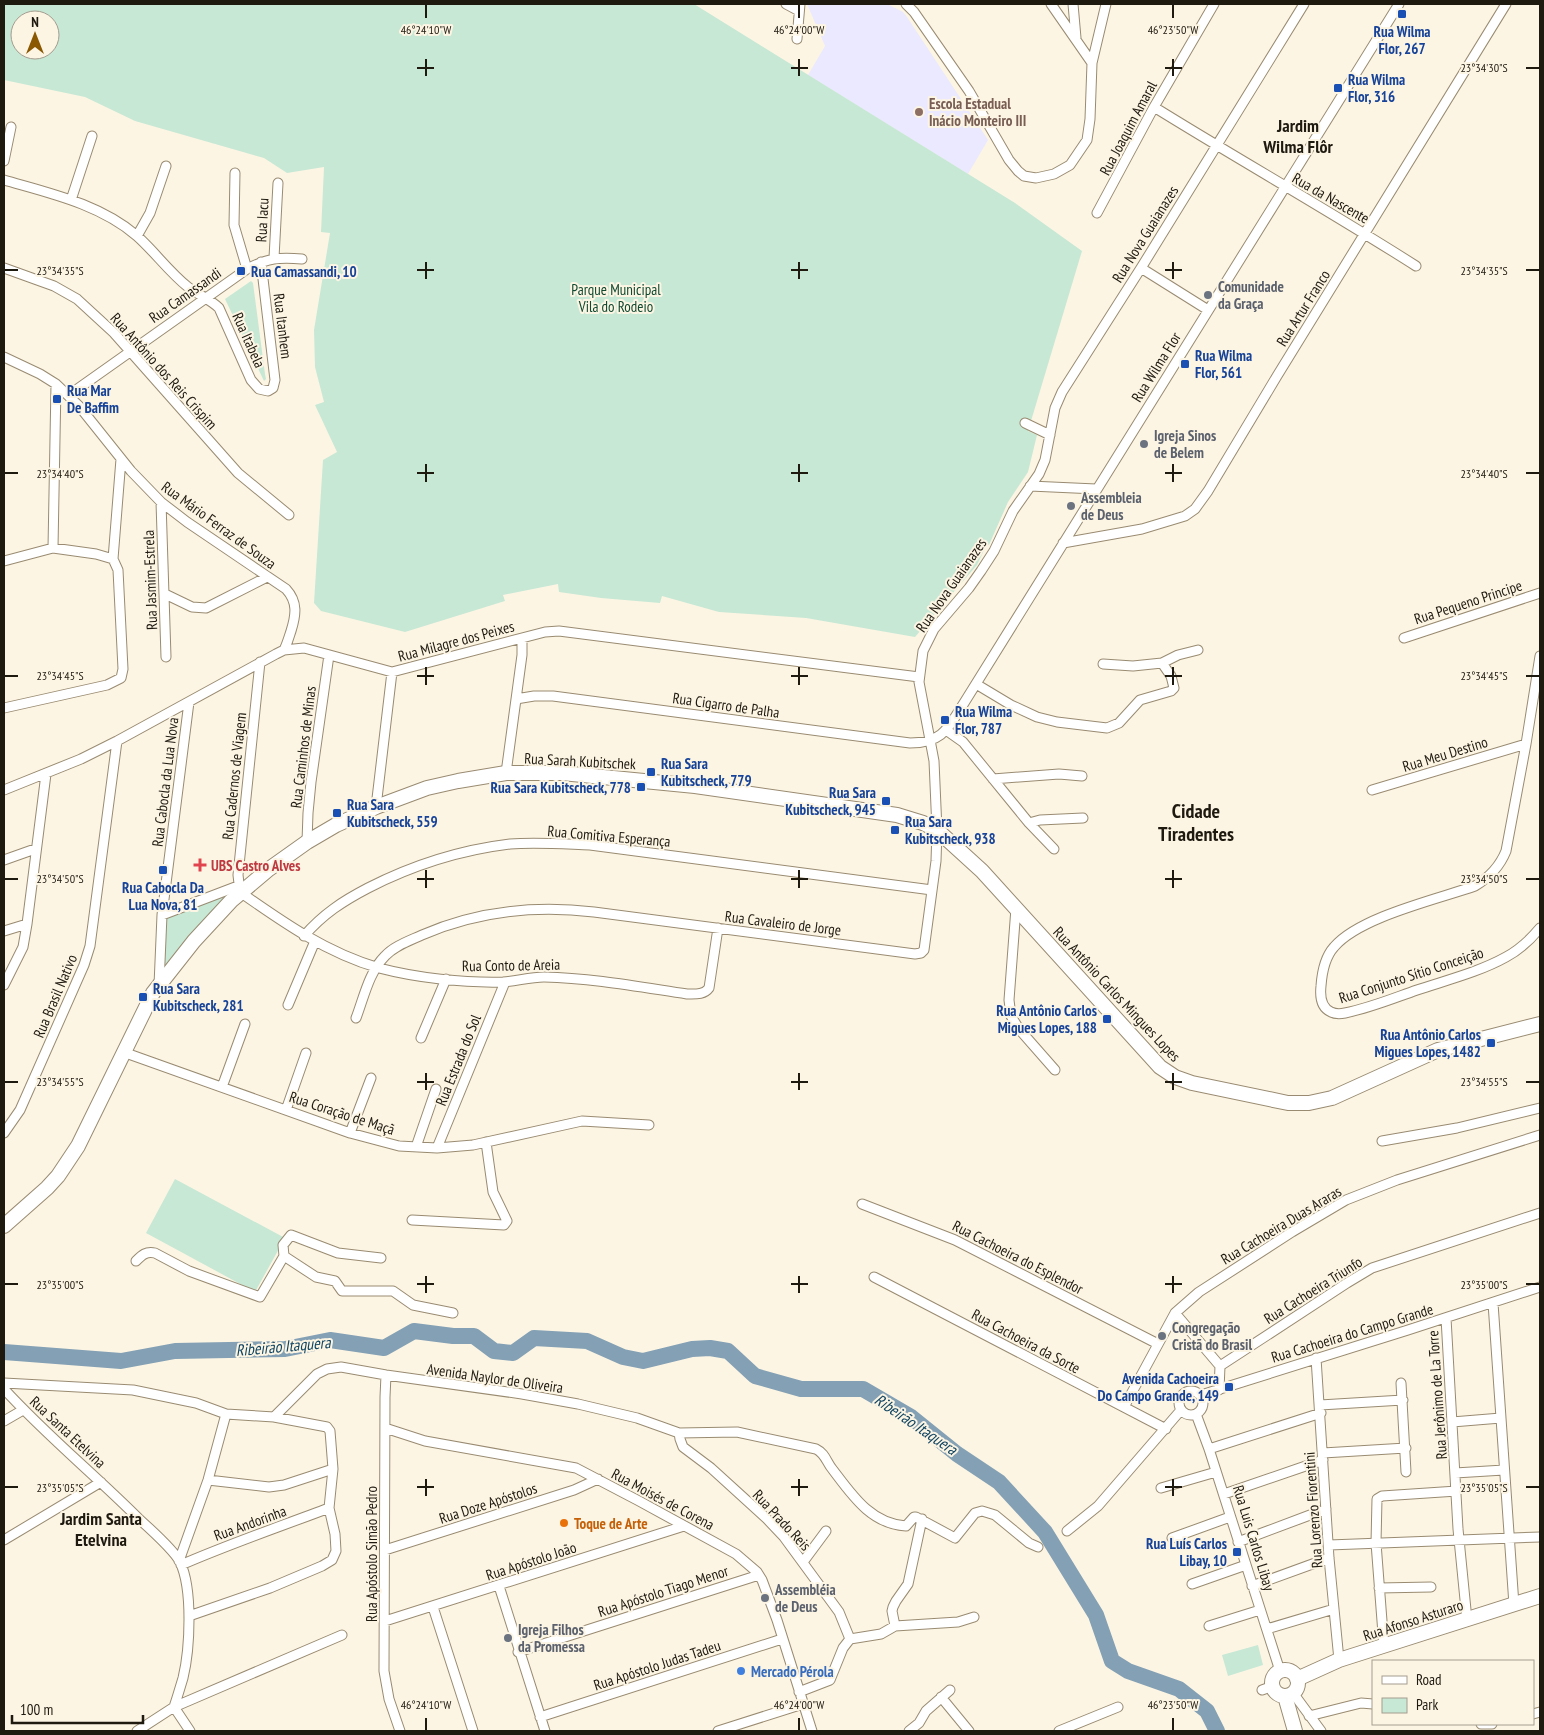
<svg xmlns="http://www.w3.org/2000/svg" width="1544" height="1735" viewBox="0 0 1544 1735" font-family="'PT Sans Narrow',sans-serif">
<style>
.education{fill:#ebe9ff}
.green{fill:#c7e8d5;fill-rule:evenodd}
.lines{fill:none;stroke-linecap:round;stroke-linejoin:round}
.river{stroke:#83a0b4;stroke-width:16}
.street-casing{stroke:#998b71;stroke-width:11}
.secondary-casing{stroke:#998b71;stroke-width:16}
.street{stroke:#fff;stroke-width:9}
.secondary{stroke:#fff;stroke-width:14}
.ticks{fill:none;stroke:#1f1a10;stroke-width:2}
.transit-dot{fill:#1a4fb4;stroke:#fdf5e4;stroke-width:2}
.education-dot{fill:#8d6e63;stroke:#fdf5e4;stroke-width:2}
.worship-dot{fill:#6b7280;stroke:#fdf5e4;stroke-width:2}
.health-dot{fill:#e0444e;stroke:#fdf5e4;stroke-width:2}
.food-dot{fill:#e8710a;stroke:#fdf5e4;stroke-width:2}
.shop-dot{fill:#3f7fe0;stroke:#fdf5e4;stroke-width:2}
.labels{text-anchor:middle;dominant-baseline:central;stroke-width:4;stroke-linejoin:round;paint-order:stroke}
.transit-label{font-size:15px;font-weight:bold;fill:#164399;stroke:#fdf5e4;text-anchor:start}
.education-label{font-size:15px;font-weight:bold;fill:#785e54;stroke:#fdf5e4;text-anchor:start}
.street-label{font-size:15px;fill:#1f1a10;stroke:#fdf5e4}
.worship-label{font-size:15px;font-weight:bold;fill:#5b616d;stroke:#fdf5e4;text-anchor:start}
.park-label{font-size:15px;fill:#0f4930;stroke:#fdf5e4}
.health-label{font-size:15px;font-weight:bold;fill:#be3a42;stroke:#fdf5e4;text-anchor:start}
.food-label{font-size:15px;font-weight:bold;fill:#c56008;stroke:#fdf5e4;text-anchor:start}
.shop-label{font-size:15px;font-weight:bold;fill:#366cbe;stroke:#fdf5e4;text-anchor:start}
.water-label{font-size:16px;font-style:italic;fill:#0f4462;stroke:#fdf5e4}
.quarter-label{font-size:18px;font-weight:bold;fill:#1f1a10;stroke:#fdf5e4}
.district-label{font-size:20px;font-weight:bold;fill:#1f1a10;stroke:#fdf5e4}
.ticks-label{font-size:12px;text-anchor:middle;fill:#1f1a10;stroke:#fdf5e4;stroke-width:4;stroke-linejoin:round;paint-order:stroke}
</style>
<rect width="100%" height="100%" fill="#fdf5e4"/>
<path class="education" d="M807,4H887L903,12L907,17L988,140L968,174L808,75L825,46Z"/>
<path class="green" d="M4,4H694L1015,203L1082,251L1028,431L1037,435L1028,472L1008,502L989,545L987,544L977,565L915,637L806,618L719,612L662,596L660,603L601,598L559,592L558,584L503,595L505,601L405,632L321,611L314,603L323,460L337,452L315,405L324,402L315,367L314,330L330,233L321,232L324,167L287,173L264,158L135,121L85,97L4,80ZM20,20H50V50H20Z
M251,281L253,283L265,374L266,379L264,381L225,299Z
M233,890L163,971L166,917Z
M175,1179L285,1238L255,1292L146,1233Z
M1258,1645L1263,1665L1228,1676L1222,1655Z"/>
<g class="lines">
<path class="river" d="M4,1352L121,1361L175,1351L285,1349L330,1340L384,1348L414,1331L453,1336H474L494,1351L513,1353L534,1338L587,1341L623,1357L643,1361L692,1349L710,1348L728,1351L755,1376L801,1389H863L911,1417L957,1454L999,1482L1045,1532L1096,1615L1112,1661L1128,1671L1179,1689L1207,1711L1217,1731"/>
<g class="street-casing">
<path id="street" d="M786,4L799,11
M906,4L914,12L969,91L1009,160L1018,171L1024,176L1036,178L1054,174L1070,165L1087,140L1090,119L1092,63L1106,4
M1051,4L1092,63
M1073,4L1076,38
M797,39L800,4
M1154,107C1241,161 1330,211 1416,266
M4,161L11,127
M235,173L234,225L247,269
M4,180C49,193 100,204 137,236C155,252 169,272 188,287C198,295 210,299 219,308L251,380L259,389L268,391L273,388L275,380L261,262
M71,200L92,136
M1097,213L1154,107L1214,4
M137,236L150,213L166,166
M274,258L278,183
M4,268L54,286L77,299L114,333L238,473L289,515
M1141,268L1208,310
M4,357L40,374L56,384L79,406L131,471L161,502L187,522L286,589C298,602 296,615 291,631C289,637 287,644 284,650
M69,395L247,269C268,258 279,257 302,259
M1025,423L1050,435
M1030,486L1096,489
M161,502L166,657
M1063,543L1142,529L1185,516L1195,509L1208,491L1277,376L1506,4
M53,548L56,384
M113,559L121,459
M4,561L53,548L96,554L113,559L118,570L123,669L121,678L107,685L4,708
M165,594L192,607L206,608L267,577
M1404,638L1540,593
M1540,656L1526,744L1506,851C1500,866 1490,877 1475,886C1438,899 1359,917 1334,947C1325,957 1322,972 1321,986C1320,995 1320,1007 1331,1012C1335,1014 1340,1014 1345,1013C1370,1008 1394,998 1417,990C1447,980 1479,972 1506,957C1521,949 1530,940 1540,928
M260,662L238,875L240,892C284,923 327,953 379,968C417,978 464,983 503,982C517,981 530,977 544,977C592,978 640,987 687,994C695,994 704,995 709,988L718,928
M1162,663L1178,655L1198,650
M976,684L1011,705L1037,717L1057,722L1107,728L1119,723L1140,700L1171,691L1174,688L1171,676L1162,663L1133,666L1103,664
M516,699L534,696H553L910,743C943,743 948,728 964,703L1399,4
M946,730L963,742L1029,823L1054,849
M506,773L522,655V638
M993,779L1059,774L1082,776
M4,790L81,759L117,741L276,654L284,650L304,648L392,672L545,632L559,631L919,677
M1372,790L1526,744
M376,807L392,672
M1029,823L1040,820L1083,818
M307,842L308,813L311,782L329,655
M4,860L35,849
M1016,908L1009,1000L1011,1016L1019,1029L1055,1070
M162,915L238,886
M4,931L27,924
M304,936C323,914 343,901 368,888C413,865 460,850 510,844C536,842 563,844 590,845L932,890
M4,985L23,947L27,924L46,774
M159,985L162,915L189,702
M288,1005L315,941
M356,1018C364,997 369,972 385,956C394,946 409,941 422,935C477,911 534,905 594,912L915,954L921,953L924,950L936,861L937,830L934,761L919,682L923,651L934,629L969,588L981,571L994,551L1013,511L1039,474L1045,460L1055,408L1062,392L1141,268L1304,4
M421,1038L446,979
M123,1052L350,1133L399,1146L437,1148L473,1145L582,1121L649,1125
M222,1087L245,1024
M286,1110L306,1053
M4,1133L20,1110L84,965L90,946L117,741
M350,1133L371,1078
M1382,1141L1457,1128L1540,1108
M416,1147L436,1089
M437,1148L505,982
M862,1204L955,1240L1158,1344
M412,1220L504,1225L507,1221L493,1192L486,1142
M284,1256L283,1245L291,1235L338,1253L381,1258
M136,1261C142,1255 146,1251 155,1253L189,1271L260,1297L284,1256L316,1277L335,1281L342,1291H393L413,1305L453,1313
M874,1277L1166,1429
M1493,1303L1514,1605
M1175,1313L1220,1366L1219,1390
M1446,1318L1458,1529L1467,1620
M1316,1358L1329,1558L1339,1660
M1220,1366L1347,1283L1372,1268L1540,1213
M386,1375L385,1397L384,1671L389,1699L400,1731
M4,1383L133,1390L196,1403L226,1414L274,1417L327,1427L330,1431L333,1469L329,1508L335,1534L336,1551L332,1560L322,1566L270,1588L189,1616
M1401,1383L1406,1472
M4,1389C46,1435 94,1474 138,1518C149,1528 174,1550 180,1562C193,1589 190,1649 183,1678C180,1688 177,1698 174,1707
M1179 1403a12 12 0 1 1 24 0a12 12 0 1 1-24 0Z
M1201,1395L1408,1330L1540,1287
M1320,1405L1403,1400
M1124,1407L1175,1313L1199,1292L1292,1232L1346,1200L1397,1180L1540,1135
M1196,1414L1209,1449L1280,1671
M274,1417L317,1374L327,1369L341,1367L386,1375L522,1394L578,1404L637,1418L679,1433L737,1432L816,1449C826,1454 826,1462 833,1470C852,1495 871,1524 906,1526L914,1517H916L955,1538L975,1513L982,1511L995,1515L1029,1543L1038,1547
M4,1421L23,1410
M1452,1422L1501,1418
M385,1428L425,1441L576,1468L639,1501L736,1554L757,1572L762,1580L777,1620L812,1731
M679,1433L680,1439L683,1447L711,1468L767,1519L784,1537L839,1612L850,1639
M1209,1449L1321,1413
M1323,1453L1406,1448
M1455,1473L1504,1470
M208,1480L269,1487L284,1485L333,1469
M1161,1488L1216,1472
M1224,1494L1323,1460
M1067,1531L1098,1506L1181,1410
M1172,1538L1230,1517
M4,1540L101,1482
M1238,1542L1326,1509
M1329,1545L1540,1537
M385,1550L574,1490L598,1479
M179,1561L208,1480L226,1414
M803,1562L826,1531
M181,1565C229,1544 279,1527 329,1508
M1192,1584L1246,1565
M499,1586L545,1731
M1252,1586L1329,1558
M1379,1588L1431,1587
M433,1607L473,1731
M385,1621L684,1526
M895,1626L958,1622L974,1617
M1209,1626L1260,1610
M1267,1629L1334,1609
M850,1639L881,1634L895,1626L892,1611L893,1607L896,1601L908,1584L922,1519
M1384,1647L1376,1543L1377,1499L1382,1496L1457,1491
M518,1652L759,1575
M1262,1690L1273,1686
M799,1692L830,1680L843,1648L850,1639
M1293,1693L1321,1731
M941,1697L969,1731
M174,1707L190,1731
M1533,1714L1540,1712
M1309,1716L1361,1703L1373,1704
M540,1717L782,1639
M1481,1724H1492
M137,1731L174,1707L342,1635
M718,1731L803,1704
M909,1731L919,1723L926,1711L950,1690
M1059,1731L1118,1707"/>
</g>
<g class="secondary-casing">
<path id="secondary" d="M4,1226L47,1188L58,1176L78,1146L153,993L194,941L231,901L269,869L307,842L336,825L376,807L427,788L458,781L506,773H562L695,786L897,815L923,823L937,830L982,871L1160,1067L1175,1077L1192,1083L1288,1103H1309L1332,1098L1438,1050L1540,1024
M1272 1683a13 13 0 1 1 26 0a13 13 0 1 1-26 0Z
M1297,1679L1339,1660L1540,1596
M1285,1696L1295,1731"/>
</g>
<use href="#street" class="street"/>
<use href="#secondary" class="secondary"/>
</g>
<path class="ticks" d="M426,5V18M799,5V18M1173,5V18M426,59V76M799,59V76M1173,59V76M417,68H434M791,68H808M1165,68H1182M1526,68H1539M426,262V279M799,262V279M1173,262V279M5,270H18M417,270H434M791,270H808M1165,270H1182M1526,270H1539M426,464V482M799,464V482M1173,464V482M5,473H18M417,473H434M791,473H808M1165,473H1182M1526,473H1539M426,667V685M799,667V685M1173,667V685M5,676H18M417,676H434M791,676H808M1165,676H1182M1526,676H1539M426,870V888M799,870V888M1173,870V888M5,879H18M417,879H434M791,879H808M1165,879H1182M1526,879H1539M426,1073V1090M799,1073V1090M1173,1073V1090M5,1082H18M417,1082H434M791,1082H808M1165,1082H1182M1526,1082H1539M426,1276V1293M799,1276V1293M1173,1276V1293M5,1284H18M417,1284H434M791,1284H808M1165,1284H1182M1526,1284H1539M426,1479V1496M799,1479V1496M1173,1479V1496M5,1487H18M417,1487H434M791,1487H808M1165,1487H1182M1526,1487H1539M426,1718V1730M799,1718V1730M1173,1718V1730"/>
<g class="transit-dot">
<rect x="1397" y="9" width="10" height="10" rx="2.5"/>
<rect x="1333" y="83" width="10" height="10" rx="2.5"/>
<rect x="236" y="266" width="10" height="10" rx="2.5"/>
<rect x="1180" y="359" width="10" height="10" rx="2.5"/>
<rect x="52" y="394" width="10" height="10" rx="2.5"/>
<rect x="940" y="715" width="10" height="10" rx="2.5"/>
<rect x="646" y="767" width="10" height="10" rx="2.5"/>
<rect x="636" y="782" width="10" height="10" rx="2.5"/>
<rect x="881" y="796" width="10" height="10" rx="2.5"/>
<rect x="332" y="808" width="10" height="10" rx="2.5"/>
<rect x="890" y="825" width="10" height="10" rx="2.5"/>
<rect x="158" y="865" width="10" height="10" rx="2.5"/>
<rect x="138" y="992" width="10" height="10" rx="2.5"/>
<rect x="1102" y="1014" width="10" height="10" rx="2.5"/>
<rect x="1486" y="1038" width="10" height="10" rx="2.5"/>
<rect x="1224" y="1382" width="10" height="10" rx="2.5"/>
<rect x="1232" y="1547" width="10" height="10" rx="2.5"/>
</g>
<circle class="education-dot" cx="919" cy="112" r="5"/>
<g class="worship-dot">
<circle cx="1208" cy="295" r="5"/>
<circle cx="1144" cy="444" r="5"/>
<circle cx="1071" cy="506" r="5"/>
<circle cx="1162" cy="1336" r="5"/>
<circle cx="765" cy="1598" r="5"/>
<circle cx="508" cy="1638" r="5"/>
</g>
<path class="health-dot" d="M197.5 857.5h5v5h5v5h-5v5h-5v-5h-5v-5h5z"/>
<circle class="food-dot" cx="564" cy="1523" r="5"/>
<circle class="shop-dot" cx="741" cy="1671" r="5"/>
<g class="labels">
<g class="transit-label">
<text x="1402" y="31" text-anchor="middle">Rua Wilma<tspan x="1402" dy="17">Flor, 267</tspan></text>
<text x="1348" y="79">Rua Wilma<tspan x="1348" dy="17">Flor, 316</tspan></text>
<text x="251" y="271">Rua Camassandi, 10</text>
<text x="1195" y="355">Rua Wilma<tspan x="1195" dy="17">Flor, 561</tspan></text>
<text x="67" y="390">Rua Mar<tspan x="67" dy="17">De Baffim</tspan></text>
<text x="955" y="711">Rua Wilma<tspan x="955" dy="17">Flor, 787</tspan></text>
<text x="661" y="763">Rua Sara<tspan x="661" dy="17">Kubitscheck, 779</tspan></text>
<text x="631" y="787" text-anchor="end">Rua Sara Kubitscheck, 778</text>
<text x="876" y="792" text-anchor="end">Rua Sara<tspan x="876" dy="17">Kubitscheck, 945</tspan></text>
<text x="347" y="804">Rua Sara<tspan x="347" dy="17">Kubitscheck, 559</tspan></text>
<text x="905" y="821">Rua Sara<tspan x="905" dy="17">Kubitscheck, 938</tspan></text>
<text x="163" y="887" text-anchor="middle">Rua Cabocla Da<tspan x="163" dy="17">Lua Nova, 81</tspan></text>
<text x="153" y="988">Rua Sara<tspan x="153" dy="17">Kubitscheck, 281</tspan></text>
<text x="1097" y="1010" text-anchor="end">Rua Antônio Carlos<tspan x="1097" dy="17">Migues Lopes, 188</tspan></text>
<text x="1481" y="1034" text-anchor="end">Rua Antônio Carlos<tspan x="1481" dy="17">Migues Lopes, 1482</tspan></text>
<text x="1219" y="1378" text-anchor="end">Avenida Cachoeira<tspan x="1219" dy="17">Do Campo Grande, 149</tspan></text>
<text x="1227" y="1543" text-anchor="end">Rua Luís Carlos<tspan x="1227" dy="17">Libay, 10</tspan></text>
</g>
<g class="education-label">
<text x="929" y="103">Escola Estadual<tspan x="929" dy="17">Inácio Monteiro III</tspan></text>
</g>
<g class="street-label">
<text transform="translate(1128 128) rotate(-62)">Rua Joaquim Amaral</text>
<text transform="translate(1331 198) rotate(30)">Rua da Nascente</text>
<text transform="translate(262 220) rotate(-87)">Rua Iacu</text>
<text transform="translate(1145 234) rotate(-58)">Rua Nova Guaianazes</text>
<text transform="translate(185 295) rotate(-35)">Rua Camassandi</text>
<text transform="translate(1303 308) rotate(-58)">Rua Artur Franco</text>
<text transform="translate(283 326) rotate(83)">Rua Itanhem</text>
<text transform="translate(249 340) rotate(66)">Rua Itabela</text>
<text transform="translate(1156 367) rotate(-58)">Rua Wilma Flor</text>
<text transform="translate(164 371) rotate(48)">Rua Antônio dos Reis Crispim</text>
<text transform="translate(219 525) rotate(36)">Rua Mário Ferraz de Souza</text>
<text transform="translate(150 580) rotate(-92)">Rua Jasmim-Estrela</text>
<text transform="translate(951 585) rotate(-55)">Rua Nova Guaianazes</text>
<text transform="translate(1468 602) rotate(-18)">Rua Pequeno Principe</text>
<text transform="translate(456 641) rotate(-15)">Rua Milagre dos Peixes</text>
<text transform="translate(726 705) rotate(8)">Rua Cigarro de Palha</text>
<text transform="translate(303 747) rotate(-83)">Rua Caminhos de Minas</text>
<text transform="translate(1445 754) rotate(-17)">Rua Meu Destino</text>
<text transform="translate(580 761) rotate(3)">Rua Sarah Kubitschek</text>
<text transform="translate(234 776) rotate(-84)">Rua Cadernos de Viagem</text>
<text transform="translate(165 782) rotate(-83)">Rua Cabocla da Lua Nova</text>
<text transform="translate(609 836) rotate(5)">Rua Comitiva Esperança</text>
<text transform="translate(783 923) rotate(7)">Rua Cavaleiro de Jorge</text>
<text transform="translate(511 965) rotate(-1)">Rua Conto de Areia</text>
<text transform="translate(1411 975) rotate(-18)">Rua Conjunto Sítio Conceição</text>
<text transform="translate(1117 994) rotate(47)">Rua Antônio Carlos Mingues Lopes</text>
<text transform="translate(55 996) rotate(-67)">Rua Brasil Nativo</text>
<text transform="translate(458 1060) rotate(-68)">Rua Estrada do Sol</text>
<text transform="translate(342 1113) rotate(18)">Rua Coração de Maçã</text>
<text transform="translate(1281 1225) rotate(-31)">Rua Cachoeira Duas Araras</text>
<text transform="translate(1018 1257) rotate(27)">Rua Cachoeira do Esplendor</text>
<text transform="translate(1313 1290) rotate(-32)">Rua Cachoeira Triunfo</text>
<text transform="translate(1352 1333) rotate(-17)">Rua Cachoeira do Campo Grande</text>
<text transform="translate(1026 1341) rotate(28)">Rua Cachoeira da Sorte</text>
<text transform="translate(495 1378) rotate(8)">Avenida Naylor de Oliveira</text>
<text transform="translate(1437 1395) rotate(-94)">Rua Jerônimo de La Torre</text>
<text transform="translate(68 1432) rotate(43)">Rua Santa Etelvina</text>
<text transform="translate(663 1499) rotate(28)">Rua Moisés de Corena</text>
<text transform="translate(488 1503) rotate(-18)">Rua Doze Apóstolos</text>
<text transform="translate(1313 1510) rotate(-94)">Rua Lorenzo Fiorentini</text>
<text transform="translate(782 1520) rotate(47)">Rua Prado Reis</text>
<text transform="translate(250 1523) rotate(-20)">Rua Andorinha</text>
<text transform="translate(1254 1538) rotate(73)">Rua Luis Carlos Libay</text>
<text transform="translate(371 1554) rotate(-90)">Rua Apóstolo Simão Pedro</text>
<text transform="translate(531 1561) rotate(-18)">Rua Apóstolo João</text>
<text transform="translate(663 1591) rotate(-18)">Rua Apóstolo Tiago Menor</text>
<text transform="translate(1413 1620) rotate(-18)">Rua Afonso Asturaro</text>
<text transform="translate(657 1665) rotate(-18)">Rua Apóstolo Judas Tadeu</text>
</g>
<g class="worship-label">
<text x="1218" y="286">Comunidade<tspan x="1218" dy="17">da Graça</tspan></text>
<text x="1154" y="435">Igreja Sinos<tspan x="1154" dy="17">de Belem</tspan></text>
<text x="1081" y="497">Assembleia<tspan x="1081" dy="17">de Deus</tspan></text>
<text x="1172" y="1327">Congregação<tspan x="1172" dy="17">Cristã do Brasil</tspan></text>
<text x="775" y="1589">Assembléia<tspan x="775" dy="17">de Deus</tspan></text>
<text x="518" y="1629">Igreja Filhos<tspan x="518" dy="17">da Promessa</tspan></text>
</g>
<g class="park-label">
<text x="616" y="289">Parque Municipal<tspan x="616" dy="17">Vila do Rodeio</tspan></text>
</g>
<g class="health-label">
<text x="211" y="865">UBS Castro Alves</text>
</g>
<g class="food-label">
<text x="574" y="1523">Toque de Arte</text>
</g>
<g class="shop-label">
<text x="751" y="1671">Mercado Pérola</text>
</g>
<g class="water-label">
<text transform="translate(283 1346) rotate(-5)">Ribeirão Itaquera</text>
<text transform="translate(916 1424) rotate(34)">Ribeirão Itaquera</text>
</g>
<g class="quarter-label">
<text x="1298" y="125">Jardim<tspan x="1298" dy="21">Wilma Flôr</tspan></text>
<text x="101" y="1518">Jardim Santa<tspan x="101" dy="21">Etelvina</tspan></text>
</g>
<g class="district-label">
<text x="1196" y="811">Cidade<tspan x="1196" dy="23">Tiradentes</tspan></text>
</g>
</g>
<g class="ticks-label">
<text x="426" y="34">46°24'10"W</text>
<text x="799" y="34">46°24'00"W</text>
<text x="1173" y="34">46°23'50"W</text>
<text x="1484" y="72">23°34'30"S</text>
<text x="60" y="275">23°34'35"S</text>
<text x="1484" y="275">23°34'35"S</text>
<text x="60" y="478">23°34'40"S</text>
<text x="1484" y="478">23°34'40"S</text>
<text x="60" y="680">23°34'45"S</text>
<text x="1484" y="680">23°34'45"S</text>
<text x="60" y="883">23°34'50"S</text>
<text x="1484" y="883">23°34'50"S</text>
<text x="60" y="1086">23°34'55"S</text>
<text x="1484" y="1086">23°34'55"S</text>
<text x="60" y="1289">23°35'00"S</text>
<text x="1484" y="1289">23°35'00"S</text>
<text x="60" y="1492">23°35'05"S</text>
<text x="1484" y="1492">23°35'05"S</text>
<text x="426" y="1709">46°24'10"W</text>
<text x="799" y="1709">46°24'00"W</text>
<text x="1173" y="1709">46°23'50"W</text>
</g>
<rect width="1544" height="1735" fill="none" stroke="#1f1a10" stroke-width="10"/>
<rect x="1372" y="1660" width="162" height="65" fill="#fdf5e4" stroke="#a49d8f"/>
<rect x="1382" y="1676" width="25" height="8" fill="#ffffff" stroke="#a49d8f"/>
<text x="1416" y="1685" font-size="15" fill="#1f1a10">Road</text>
<rect x="1382" y="1698" width="25" height="15" fill="#c7e8d5" stroke="#a49d8f"/>
<text x="1416" y="1710" font-size="15" fill="#1f1a10">Park</text>
<g transform="translate(35 35)"><circle r="24" fill="#fdf5e4" stroke="#a49d8f"/>
<path d="M0-4L9 19L0 12L-9 19Z" fill="#8b5802"/>
<text y="-8" font-size="14" font-weight="bold" text-anchor="middle" fill="#1f1a10">N</text>
</g>
<path d="M12 1715v8h131v-8" fill="none" stroke="#1f1a10" stroke-width="2.5"/>
<text x="20" y="1715" font-size="15" fill="#1f1a10" stroke="#fdf5e4" stroke-width="4" paint-order="stroke">100 m</text>
</svg>
